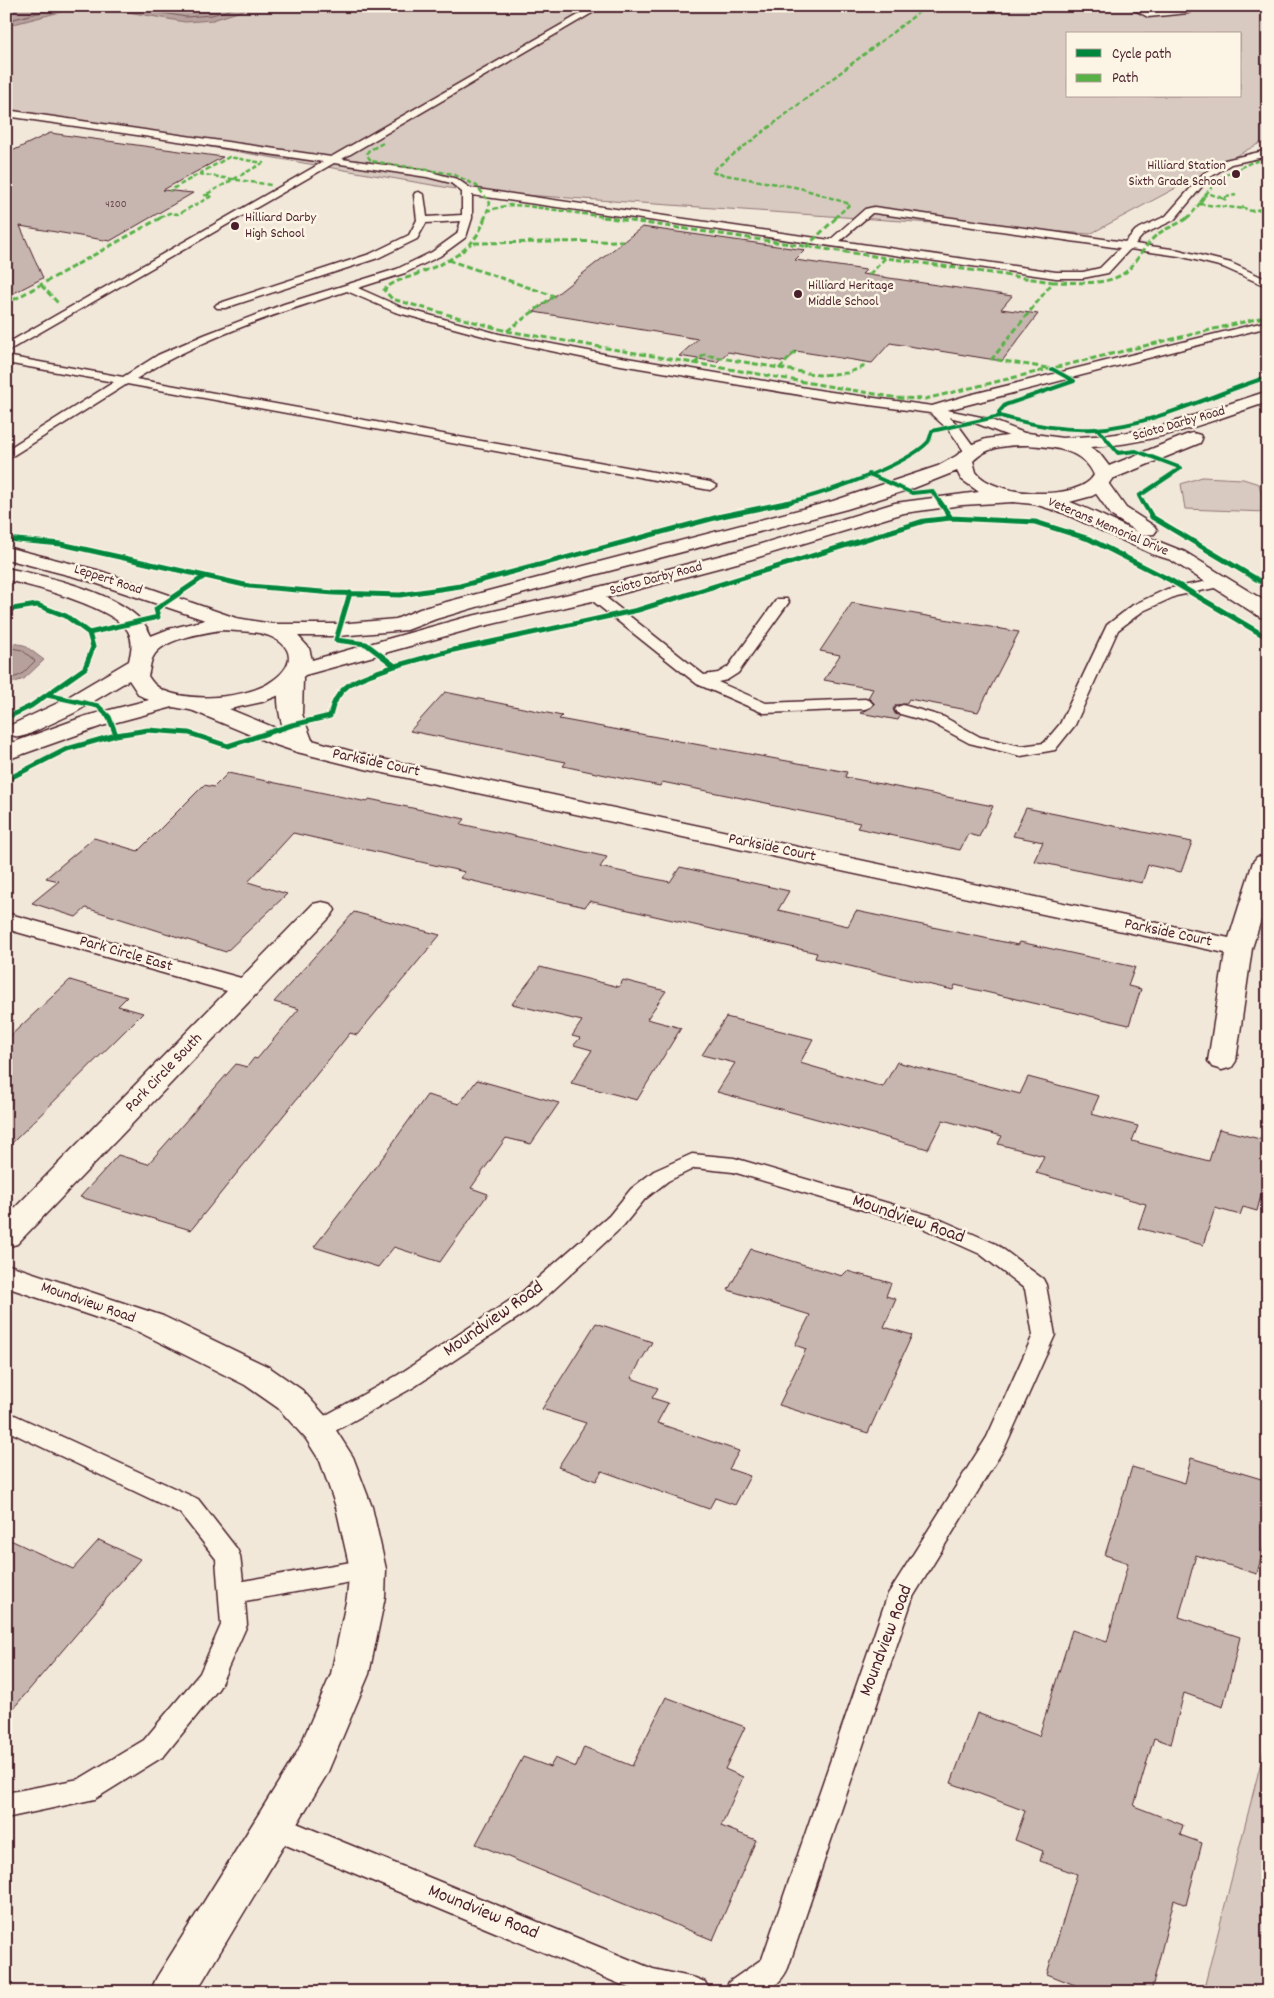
<svg xmlns="http://www.w3.org/2000/svg" width="1274" height="1998" viewBox="0 0 1274 1998" font-family="Dekko,sans-serif">
<style>
.green{fill:#d8cac0;stroke:#917476;fill-rule:evenodd}
.water{fill:#b6a19c;stroke:#8b6d6f}
.lines{fill:none;stroke-linecap:round;stroke-linejoin:round}
.shore{stroke:#755358;stroke-width:1}
.building{fill:#c7b6af;stroke:#4a1f2b}
.lane-casing{stroke:#4a1f2b;stroke-width:3}
.street-casing{stroke:#4a1f2b;stroke-width:3}
.secondary-casing{stroke:#4a1f2b;stroke-width:3}
.lane{fill:#fcf5e5;fill-rule:evenodd}
.street{fill:#fcf5e5;fill-rule:evenodd}
.secondary{fill:#fcf5e5;fill-rule:evenodd}
.quiet-far1{stroke:#57b146;stroke-width:2.5;stroke-dasharray:5 2.5;stroke-linecap:butt}
.quiet{stroke:#57b146;stroke-width:3;stroke-dasharray:6 3;stroke-linecap:butt}
.cycleway-far1-casing{stroke:#fcf5e5;stroke-width:5.5}
.cycleway-casing{stroke:#fcf5e5;stroke-width:8}
.cycleway-far1{stroke:#00873e;stroke-width:4}
.cycleway{stroke:#00873e;stroke-width:5}
.poi-dot{fill:#4a1f2b;stroke:#fcf5e5;stroke-width:2}
.labels{text-anchor:middle;dominant-baseline:central;stroke-width:5;stroke-linejoin:round;paint-order:stroke}
.far-number-label{font-size:11px;fill:#69454c}
.far-poi-label{font-size:14px;fill:#4a1f2b;stroke:#fcf5e5;text-anchor:start}
.far-street-label{font-size:14px;fill:#4a1f2b;stroke:#fcf5e5}
.street-label{font-size:16px;fill:#4a1f2b;stroke:#fcf5e5}
.near-street-label{font-size:19px;fill:#4a1f2b;stroke:#fcf5e5}
</style>
<rect width="100%" height="100%" fill="#f1e8da"/>
<filter id="ink" filterUnits="userSpaceOnUse"><feTurbulence type="fractalNoise" baseFrequency=".02" numOctaves="2"/><feDisplacementMap in="SourceGraphic" scale="10" xChannelSelector="R" yChannelSelector="G"/><feConvolveMatrix kernelMatrix="1 2 1 2 8 2 1 2 1" color-interpolation-filters="sRGB"/></filter>
<g filter="url(#ink)">
<path class="green" d="M6,6H1169L1177,10L1227,6H1268V143H1260L1090,234L467,191L6,112ZM1068,34H1240V96H1068Z
M1202,477L1243,479L1259,484L1266,512L1185,509L1181,484Z
M1268,1734V1992H1203Z"/>
<path class="water" d="M6,6H256L213,20L185,22L117,10H68L6,26Z
M6,642L24,645L44,660L24,679L6,685Z"/>
<g class="lines">
<path class="shore" d="M124,6L186,17L212,15L241,6
M161,6L190,10L220,6
M6,21L65,6
M6,647L22,650L35,661L21,675L6,680"/>
</g>
<path class="building" d="M50,133L223,157L163,190L193,193L110,241L20,226L43,278L6,297V154Z
M642,227L805,250L795,260L866,270L862,274L1012,296L1001,309L1038,314L1002,361L890,343L872,363L796,351L786,362L728,352L717,362L679,356L698,339L534,312Z
M852,603L1019,632L978,712L909,699L906,704L896,705L893,709L895,714L900,716L898,720L860,713L874,705V703L868,698L873,689L824,680L840,655L820,651Z
M445,692L562,716L559,719L847,772L845,777L993,806L979,837L968,834L960,850L857,828L860,823L770,805L771,804L662,782L660,786L620,778L563,766L566,762L410,731Z
M228,773L367,802L369,799L465,819L461,824L607,857L600,867L670,882L680,867L789,891L778,910L848,926L856,911L1018,945L1020,942L1135,967L1128,986L1141,989L1129,1025L955,985L953,990L815,958L817,953L589,901L585,907L460,878L465,872L293,833L248,882L287,894L226,952L86,908L76,917L32,903L59,881L46,878L94,838L138,851L204,785L214,787Z
M1026,808L1192,842L1181,872L1148,865L1142,883L1076,870L1034,861L1043,842L1013,836Z
M354,912L440,935L357,1035L350,1033L191,1230L80,1197L118,1155L148,1164L236,1064L247,1067L254,1058L257,1059L299,1009L274,1002Z
M540,967L619,987L623,980L666,991L647,1019L681,1028L637,1100L571,1083L592,1050L574,1045L580,1038L572,1036L582,1021L512,1004Z
M70,980L127,997L118,1006L143,1013L6,1149V1040Z
M726,1017L813,1039L800,1063L883,1087L897,1062L1020,1094L1028,1077L1099,1096L1091,1114L1138,1126L1132,1141L1209,1161L1219,1129L1268,1141V1168L1257,1211L1243,1207L1240,1215L1215,1208L1203,1245L1138,1228L1146,1204L1036,1173L1044,1156L998,1144L1002,1136L943,1120L928,1149L717,1092L735,1063L702,1055Z
M477,1080L559,1103L531,1144L506,1138L471,1188L488,1194L440,1262L394,1247L378,1267L314,1247L393,1144H392L427,1095L459,1104Z
M751,1249L842,1276L847,1271L891,1283L886,1296L896,1299L884,1327L912,1335L868,1433L779,1405L806,1349L795,1345L810,1315L728,1290Z
M596,1323L652,1342L631,1378L658,1388L652,1398L668,1403L657,1423L739,1451L729,1469L750,1476L735,1505L715,1498L709,1509L602,1471L596,1481L558,1467L586,1423L542,1409Z
M1191,1458L1268,1481V1529L1257,1574L1196,1555L1179,1617L1240,1637L1223,1707L1184,1693L1171,1744L1154,1738L1134,1806L1183,1825L1180,1835L1202,1843L1186,1905L1174,1900L1151,1992H1073L1075,1985L1047,1974L1077,1874L1040,1861L1043,1851L1015,1840L1025,1811L951,1783L977,1713L1039,1736L1072,1630L1107,1642L1128,1563L1105,1555L1132,1467L1185,1483Z
M6,1538L73,1569L99,1540L140,1559L6,1717Z
M666,1697L745,1727L725,1769L743,1777L721,1826L756,1840L713,1940L476,1844L523,1757L550,1767L555,1758L576,1767L584,1747L632,1766Z"/>
<g class="lines">
<g class="lane-casing">
<path id="lane" d="M594,6H604L342,159L427,171L457,179L470,188L830,240L865,209L874,207L1125,242L1136,230L1166,216L1203,174L1225,160L1268,150V156L1231,164L1209,178L1174,220L1144,234L1135,244L1179,250L1231,263L1268,280V287L1223,267L1179,256L1130,249L1108,273L1083,278H1056L472,195V218L466,237L440,256L405,273L358,288L403,308L499,334L609,355L824,391L932,406L969,395L1268,321V327L947,410L986,418L1032,436L1034,439L1032,442H1024L978,424L949,417L958,425L977,451L971,455L966,454L950,431L930,413L824,399L609,363L498,340L395,312L347,291C275,314 200,338 136,379L710,482L717,486L710,490L127,384L6,460V450L114,382L6,363V356L123,377L158,355L204,335L284,304L397,269L432,252L457,234L461,221L426,223L417,239L378,258L225,308H217L215,306L217,304L370,254L409,235L417,220L414,195L415,193L419,192L424,195L427,217L462,215V192L451,183L427,177L334,163L6,352V344L323,162L6,116V110L331,157ZM872,213H874L1120,248L1100,268L1083,272H1056L840,241Z
M1127,6H1137L1149,12L1179,9L1175,6H1185L1192,11L1188,13L1148,17Z
M1219,579L1224,580L1226,583L1224,586L1176,596L1143,611L1118,630L1075,725L1055,750L1021,756L969,743L932,723L897,713L895,710L897,707L903,705L944,717L980,737L1021,746L1044,743L1060,724L1107,625L1133,605L1167,589Z
M594,591L599,592L704,675L718,673L728,667L777,599H787L789,602L738,673L727,680L718,682L766,703L865,699L870,701L873,704L870,707L865,709L764,713L759,711L697,684L589,598L587,595L589,592Z
M692,1154L734,1158L932,1216L996,1244L1043,1279L1046,1285L1055,1335L1005,1447L913,1597L788,1968C775,1997 751,1992 724,1992L729,1982L762,1959L888,1594L987,1437L1033,1335L1025,1289L980,1254L918,1226L733,1172L695,1168L668,1181L645,1199L623,1226L537,1305L414,1387L326,1436L318,1439L310,1436L306,1430L310,1424L398,1375L521,1293L609,1216L631,1189L654,1171Z
M6,1411L198,1499L237,1549L240,1556L243,1581L368,1559L377,1562L381,1569L377,1576L368,1579L245,1601L247,1625L219,1688L164,1756L95,1799L6,1818V1793L79,1779L144,1740L200,1673L221,1625L216,1559L180,1513L6,1430Z
M272,1813L653,1969L695,1978L705,1982L710,1992H639L262,1835L258,1826L262,1817Z"/>
</g>
<g class="street-casing">
<path id="street" d="M1099,478L1106,480L1126,508L1154,526L1157,530L1154,534L1142,535L1185,552L1268,603V618L1260,617L1171,560L1152,554L1063,513L1031,503L1028,499L1031,495C1054,489 1114,522 1137,532L1112,516L1092,488L1089,484L1092,480Z
M292,671L300,673L303,678L302,714L312,740L368,756L1229,938L1253,862L1257,857L1268,855V898L1252,948L1236,1061L1232,1067L1222,1070L1212,1067L1208,1061L1225,953L365,769L297,752L270,743L191,710L188,705L191,700L199,698L207,700L285,732C278,716 274,688 284,673Z
M322,902L331,904L335,910L331,916L17,1244L6,1247V1217L227,991L6,929V913L241,978L313,904Z
M6,1264L163,1316L269,1367L302,1390L330,1421L353,1457L372,1507L386,1569L385,1597L369,1674L327,1774L196,1992H150L157,1977L298,1751L331,1674L347,1597L350,1569L336,1507L320,1461L306,1439L278,1408L245,1385L139,1332L6,1287Z"/>
</g>
<g class="secondary-casing">
<path id="secondary" d="M1268,391V402C1208,422 1154,444 1090,447L1099,453L1109,466L1186,435L1193,433L1200,435L1202,439L1200,443L1112,479L1105,489L1092,496L1066,503L1044,505L1013,502L962,505L904,513L752,559L601,599L475,628L305,675L287,692L262,702L225,710L195,711L173,707L102,726L6,760V745L86,716L149,700L139,695L129,680L74,713L27,735L19,737L11,735L7,730L11,725L58,703L129,661C131,651 134,642 128,631C113,607 34,586 6,580V568C45,576 137,595 151,636L169,629L205,620L83,579L6,559V547L97,570L236,618L272,624H338L396,619L420,609L507,586L833,501L938,466L956,456L970,445L986,439L1028,433L1062,438L1109,435L1156,428ZM1028,445C1053,447 1083,449 1094,475C1080,502 993,497 976,472C975,469 974,464 973,461C988,446 1008,445 1028,445ZM957,471L961,479L979,492L895,503L738,551L591,589L463,618L312,660L309,648L298,636H338L407,630L436,619L521,594L847,509L914,488ZM221,630C234,631 247,631 259,633C290,640 301,661 272,681C249,699 178,705 155,685C153,683 150,679 148,676C150,670 150,662 153,657C162,639 203,633 221,630Z"/>
</g>
<use href="#lane" class="lane"/>
<use href="#street" class="street"/>
<use href="#secondary" class="secondary"/>
<path class="quiet-far1" d="M383,143L368,151L367,155L371,161L453,174L477,186L490,203L485,218
M199,174L271,185
M1222,198L1207,193L1199,204L1246,209
M1226,200L1222,198L1236,195
M1242,207L1251,211L1268,208
M486,211L509,205L527,206L612,218
M160,218L169,213L178,214L212,196L205,195L263,163L229,157L169,191
M835,218L850,204L800,188L714,173L712,171L927,6
M1187,218L1192,214L1217,179L1250,163L1268,158"/>
<path class="quiet" d="M485,217C475,253 444,263 412,276C401,280 392,282 384,290L392,299L507,331L898,398L925,399L1268,316
M603,217L1053,282
M474,243L623,241
M806,247L837,217
M448,260L554,296
M869,275L885,258
M41,285L59,304
M6,304L162,217
M507,331L554,296
M694,364L704,355L819,375L847,373L863,367L864,362
M1047,368L992,359L1053,282C1076,282 1110,287 1128,270C1139,259 1146,243 1158,234C1167,227 1179,225 1188,217
M779,369L796,351"/>
<g class="cycleway-far1-casing">
<path id="cycleway-far1" d="M1052,369L1074,381L1005,405L999,412L1000,416C1031,425 1063,431 1095,429C1155,425 1212,394 1268,377
M1097,428L1118,453L1136,451L1181,468
M869,474L912,493L932,491L940,503
M784,503C818,496 906,466 928,442C930,439 931,434 932,431L1000,416
M1143,503L1139,496L1181,468"/>
</g>
<g class="cycleway-casing">
<path id="cycleway" d="M940,502L951,518
M1143,502L1152,517L1268,586
M6,539L61,544L205,576
M6,610L37,605L66,616L89,633L158,617L156,609L205,576L249,586L334,593L400,595L460,586L722,516L790,502
M395,666L449,651L638,610L924,521L951,518L1035,522L1089,539L1170,580L1268,638
M47,695L98,706L109,717L116,735L148,730L189,733L228,746L292,725L330,716C337,680 365,677 395,666L366,644L336,640L350,593
M6,718L31,706L85,668L93,647L89,633
M6,780L67,749L116,735"/>
</g>
<use href="#cycleway-far1" class="cycleway-far1"/>
<use href="#cycleway" class="cycleway"/>
</g>
</g>
<g class="poi-dot">
<circle cx="1236" cy="174" r="5"/>
<circle cx="235" cy="226" r="5"/>
<circle cx="798" cy="294" r="5"/>
</g>
<g class="labels">
<g class="far-number-label">
<text x="116" y="205">4200</text>
</g>
<g class="far-poi-label">
<text x="1226" y="166" text-anchor="end">Hilliard Station<tspan x="1226" dy="16">Sixth Grade School</tspan></text>
<text x="245" y="218">Hilliard Darby<tspan x="245" dy="16">High School</tspan></text>
<text x="808" y="286">Hilliard Heritage<tspan x="808" dy="16">Middle School</tspan></text>
</g>
<g class="far-street-label">
<text transform="translate(1179 424) rotate(-16)">Scioto Darby Road</text>
<text transform="translate(1108 527) rotate(23)">Veterans Memorial Drive</text>
<text transform="translate(656 579) rotate(-15)">Scioto Darby Road</text>
<text transform="translate(108 580) rotate(18)">Leppert Road</text>
</g>
<g class="street-label">
<text transform="translate(376 763) rotate(12)">Parkside Court</text>
<text transform="translate(772 848) rotate(12)">Parkside Court</text>
<text transform="translate(1168 933) rotate(12)">Parkside Court</text>
<text transform="translate(126 954) rotate(16)">Park Circle East</text>
<text transform="translate(164 1073) rotate(-46)">Park Circle South</text>
<text transform="translate(88 1303) rotate(19)">Moundview Road</text>
</g>
<g class="near-street-label">
<text transform="translate(908 1220) rotate(19)">Moundview Road</text>
<text transform="translate(494 1320) rotate(-35)">Moundview Road</text>
<text transform="translate(887 1641) rotate(-69)">Moundview Road</text>
<text transform="translate(483 1913) rotate(22)">Moundview Road</text>
</g>
</g>
<rect width="1274" height="1998" fill="none" stroke="#fcf5e5" stroke-width="25"/>
<rect x="12" y="12" width="1249" height="1973" fill="none" stroke="#4a1f2b" stroke-width="2" filter="url(#ink)"/>
<rect x="1066" y="32" width="175" height="65" fill="#fcf5e5" stroke="#b59f9b"/>
<rect x="1076" y="49" width="25" height="8" fill="#00873e" stroke="#b59f9b"/>
<text x="1112" y="58" font-size="15" fill="#4a1f2b">Cycle path</text>
<rect x="1076" y="74" width="25" height="8" fill="#57b146" stroke="#b59f9b"/>
<text x="1112" y="82" font-size="15" fill="#4a1f2b">Path</text>
</svg>
